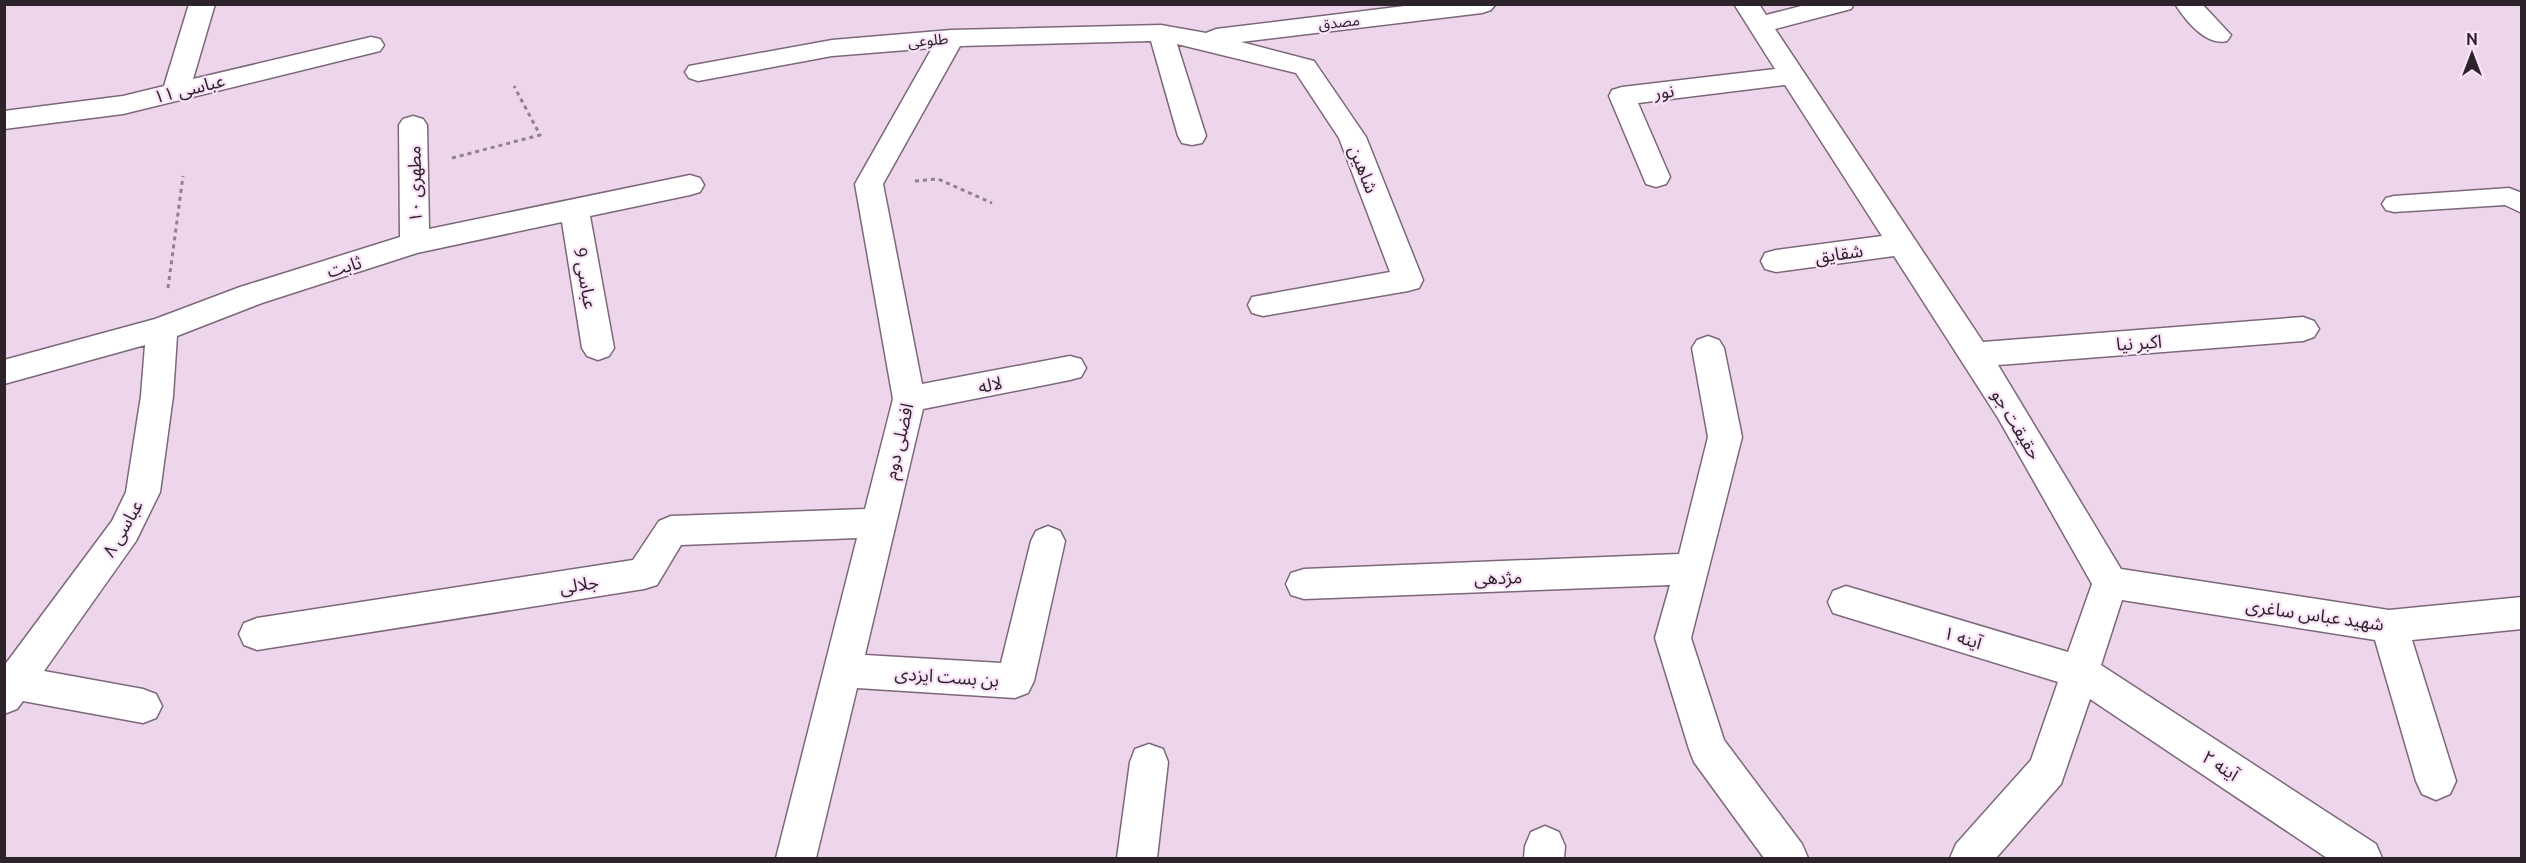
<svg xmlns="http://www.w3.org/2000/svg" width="2526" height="863" viewBox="0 0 2526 863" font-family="Ubuntu,'Noto Sans Arabic',sans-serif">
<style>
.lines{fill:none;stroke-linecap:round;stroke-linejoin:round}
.lane-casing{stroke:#7c677b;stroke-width:3}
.street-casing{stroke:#7c677b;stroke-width:3}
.path{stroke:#918190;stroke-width:3;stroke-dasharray:4 4;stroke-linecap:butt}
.lane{fill:#fff;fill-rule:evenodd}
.street{fill:#fff;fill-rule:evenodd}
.labels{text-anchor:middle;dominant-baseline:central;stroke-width:4.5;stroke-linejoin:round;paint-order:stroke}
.far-street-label{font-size:15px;fill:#2c232b;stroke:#fae3f9}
.street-label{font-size:18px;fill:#2c232b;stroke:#fae3f9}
</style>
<rect width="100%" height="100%" fill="#edd6ec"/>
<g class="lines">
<g class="lane-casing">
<path id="lane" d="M2509,188L2522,193V213L2505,205L2394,212L2386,210L2382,204L2386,198L2394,196Z"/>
</g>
<g class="street-casing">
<path id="street" d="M189,4H215L193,79L371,37L380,39L384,45L380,51L123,114L4,129V111L123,96L164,86Z
M1421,4L1495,5L1491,10L1482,13L1241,42L1314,61L1366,137L1423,280L1419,288L1408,291L1263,316L1252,313L1248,305L1252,297L1390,272L1339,138L1296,73L1177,44L1206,136L1202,143L1192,145L1182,143L1178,136L1151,41L960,46L883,184L922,384L1070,356L1081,359L1086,368L1081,377L1070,380L923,409L865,655L1001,663L1031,541L1036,531L1048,526L1060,531L1065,541L1034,681L1028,693L1015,698L857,688L816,858H776L857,538L681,545L657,585L644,589L257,650L244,645L239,634L244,623L257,618L633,560L659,521L671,516L865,509L893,399L855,184L932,48L832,56L698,81L689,78L685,72L689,66L832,40L951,30L1161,25L1206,33L1216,29Z
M1734,4H1759L1766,15L1809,4H1854L1851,9L1775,29L1983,342L2303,317L2314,321L2319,329L2314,337L2303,341L1998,365L2121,569L2389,610L2522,597V629L2412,640L2456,781L2450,794L2436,800L2422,794L2416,781L2375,640L2122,600L2101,665L2376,844L2382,858H2327L2090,699L2061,784L1996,858H1950L1956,844L2031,760L2058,682L1833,613L1828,602L1833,591L1846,586L2068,652L2092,584L1998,418L1894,256L1776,272L1765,269L1761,261L1765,253L1776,250L1882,236L1785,85L1638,103L1670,177L1666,184L1656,187L1646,184L1609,96L1612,90L1622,87L1775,69Z
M2175,4H2202L2231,35L2227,41C2206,46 2186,21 2175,4Z
M413,116L423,119L427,125L429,229L690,175L700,178L704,185L700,192L690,195L590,216L614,348L609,356L598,360L587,356L582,348L562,222L417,253L262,303L177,336L173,396L160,492L136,541L44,671L143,689L156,694L162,706L156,718L143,723L23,701L17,709L4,714V666L112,521L126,492L141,396L145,345L4,384V360L155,319L240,287L400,237L399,125L403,119Z
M1708,336L1719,340L1724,348L1742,437L1691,638L1724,740L1802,844L1808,858H1764L1694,762L1689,749L1655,638L1670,585L1304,599L1291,595L1286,584L1291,573L1304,569L1679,554L1708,437L1692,348L1697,340Z
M1149,744L1163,749L1168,762L1157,858H1117L1130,762L1135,749Z
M1545,826L1559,832L1565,846L1564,858H1524L1525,846L1531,832Z"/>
</g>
<path class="path" d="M452,158L540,135L514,86
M915,181L938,179L992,203
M168,288L183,176"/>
<use href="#lane" class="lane"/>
<use href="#street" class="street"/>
</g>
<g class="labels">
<g class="far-street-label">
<text transform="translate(1339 22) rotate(-7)">مصدق</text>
<text transform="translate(928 40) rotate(-5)">طلوعی</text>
</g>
<g class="street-label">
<text transform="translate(189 88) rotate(-14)">عباسی ۱۱</text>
<text transform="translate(1664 91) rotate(-7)">نور</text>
<text transform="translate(1364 169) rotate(68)">شاهین</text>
<text transform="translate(414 184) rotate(-91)">مطهری ۱۰</text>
<text transform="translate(1839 253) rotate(-8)">شقایق</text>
<text transform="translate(344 266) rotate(-17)">ثابت</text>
<text transform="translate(586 278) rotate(80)">عباسی 9</text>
<text transform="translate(2139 342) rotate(-4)">اکبر نیا</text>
<text transform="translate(990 384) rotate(-11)">لاله</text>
<text transform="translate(2017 424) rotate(59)">حقیقت جو</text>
<text transform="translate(898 441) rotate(-77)">افضلی دوم</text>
<text transform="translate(122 528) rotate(-60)">عباسی ۸</text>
<text transform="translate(1498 577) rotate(-2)">مژدهی</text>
<text transform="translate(579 584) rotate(-9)">جلالی</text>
<text transform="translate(2315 614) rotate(8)">شهید عباس ساغری</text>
<text transform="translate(1963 637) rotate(17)">آینه ۱</text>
<text transform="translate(947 676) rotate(4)">بن بست ایزدی</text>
<text transform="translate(2221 765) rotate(33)">آینه ۲</text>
</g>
</g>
<rect width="2526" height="863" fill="none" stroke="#2c232b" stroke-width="12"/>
<g transform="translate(2472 54)" stroke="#fae3f9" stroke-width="4.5" paint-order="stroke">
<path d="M0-4.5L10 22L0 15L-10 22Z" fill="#2c232b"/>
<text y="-9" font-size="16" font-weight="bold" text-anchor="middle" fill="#2c232b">N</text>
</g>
</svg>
